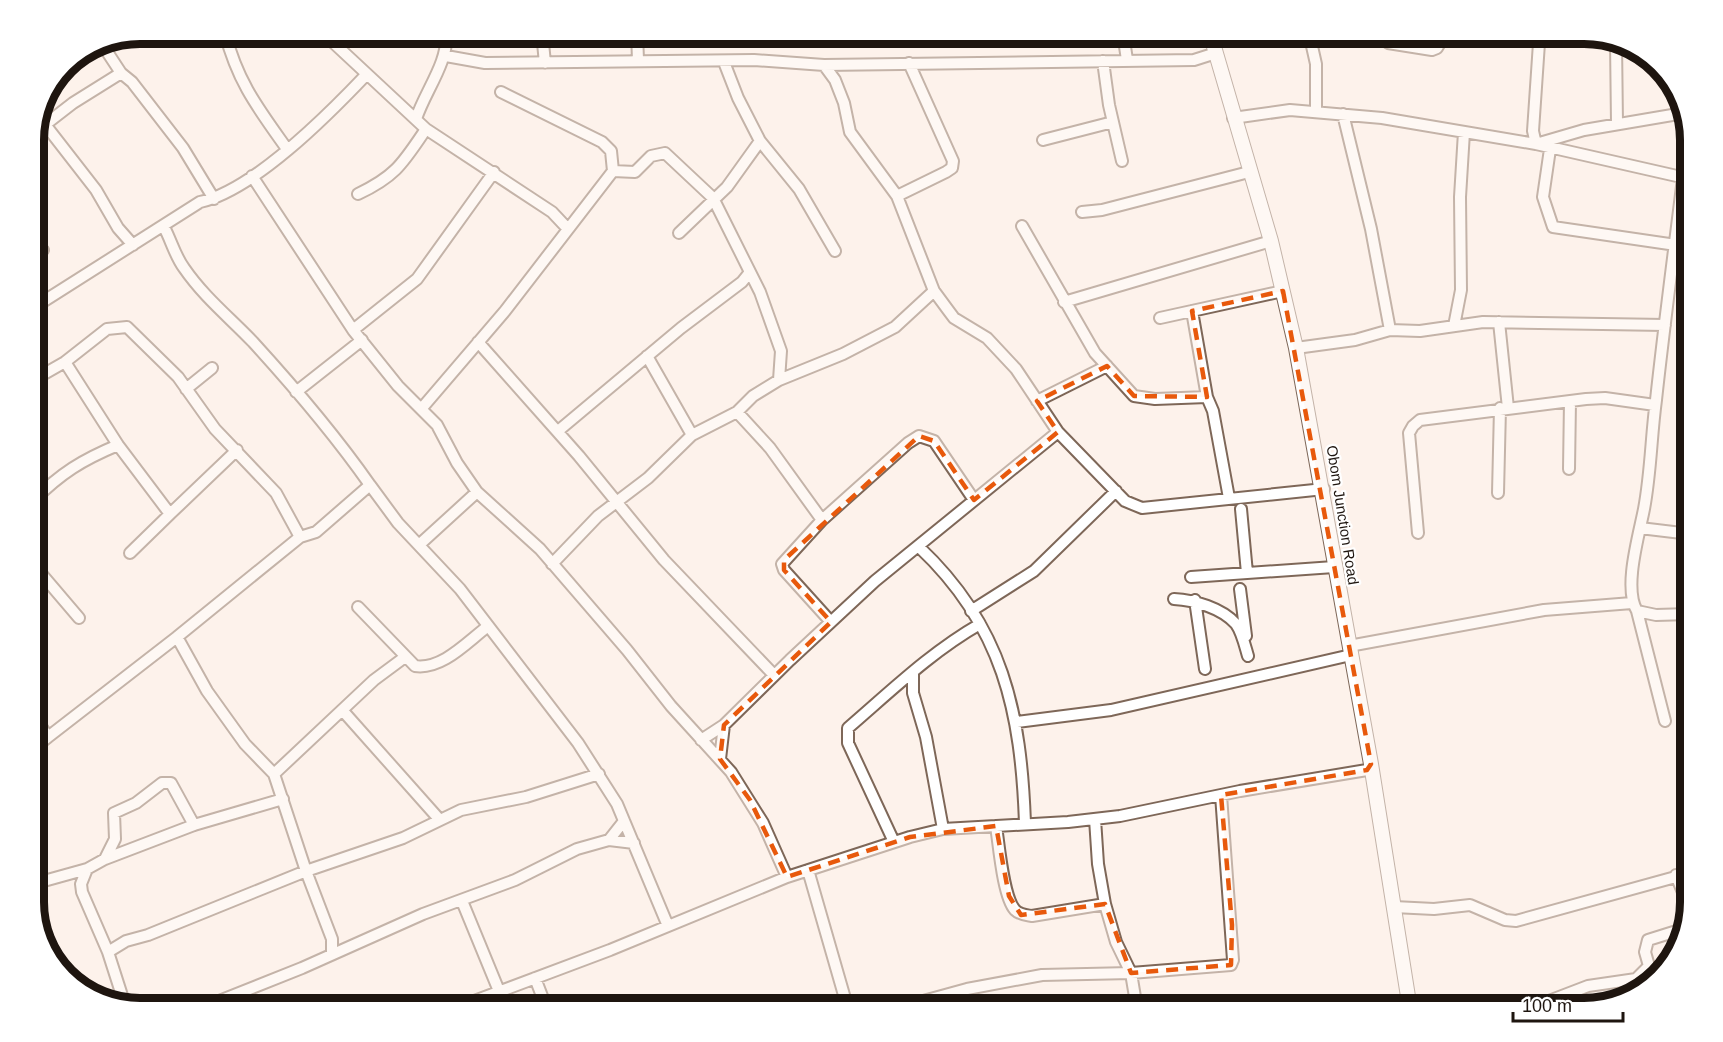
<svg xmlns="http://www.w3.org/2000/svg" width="1723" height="1042" viewBox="0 0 1723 1042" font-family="Helvetica,sans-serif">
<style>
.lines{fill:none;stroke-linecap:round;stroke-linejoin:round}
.minor-casing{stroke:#7e6758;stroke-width:14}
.major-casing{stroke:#7e6758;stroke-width:16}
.minor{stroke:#fff;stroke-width:10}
.major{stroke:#fff;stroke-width:14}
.marked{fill:none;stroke:#e8590c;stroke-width:4.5;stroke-dasharray:12 8;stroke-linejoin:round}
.labels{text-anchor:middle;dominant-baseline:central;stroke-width:4.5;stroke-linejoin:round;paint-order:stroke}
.street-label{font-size:15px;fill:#1e150f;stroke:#fff}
.rim{fill:none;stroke:#1e150f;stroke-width:8}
</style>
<rect width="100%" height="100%" fill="#fdf2eb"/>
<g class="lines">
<g class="minor-casing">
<path id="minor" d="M225,33C238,83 258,108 287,149
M323,33L426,129L552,212L568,229
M542,33L545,63
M637,33L638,60
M1123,33L1127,60
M1309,33L1316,64V111
M1520,33L1538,38L1539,43L1533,131L1536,144L1584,130L1684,113
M100,41L121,73L132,82L183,148L214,199
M1616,42L1617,124
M1388,43L1432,50L1437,48L1446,33
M1410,46L1411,33
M446,56L485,63L754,60L824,65L1194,60L1216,53
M1103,61L1109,105L1122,161
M724,62L738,98L760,141L799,189L835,251
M824,65L835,80L844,103L850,132L897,196L934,291L948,310L954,318L987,338L1016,369L1058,432L1125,501L1142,508L1324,489
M1343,114L1371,229L1390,330
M40,118L96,190L118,228L133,245
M1233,118L1290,110L1382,118L1536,144L1690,179
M416,119C425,91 449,62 446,33
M33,134L73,103L121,73
M1043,140L1113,122
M1550,149L1543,197L1553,227L1676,245
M613,171L635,172L651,156L665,153L713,198L760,292L781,351L779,380
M252,176L353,330L398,386L437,425L457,463L477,492L540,549L627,650L671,706L731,772L763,823L787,877
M358,194C396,176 403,163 426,129
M897,196L946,172L952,168L953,161L909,63
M1082,212L1102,210L1249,172
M1022,226L1095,353L1134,396L1155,399L1207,397L1213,411L1229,498
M164,227C171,240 175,256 184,268C204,297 229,317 253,342C294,387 335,435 370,485L316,532L300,537L177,637L207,691L245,744L274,774L306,871L403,838L461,810L526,797L599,774
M679,233L727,187L760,141
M1675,255L1690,258
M33,256L43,250
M1064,302L1271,241
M33,308L200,202C254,190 328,115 366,75
M1192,311L1207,397
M1160,318L1283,291
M1499,322L1508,408
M1454,326L1461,290L1460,197L1464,132
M353,330L417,279L494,172
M478,342L579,456L664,560L774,675
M1296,348L1355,340L1390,330L1420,331L1483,322L1665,325
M647,356L692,435
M65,362L118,445L170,514L237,450
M186,389L212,368
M296,392L362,340
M1037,401L1107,366
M33,402L39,391L37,378L65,362L107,329L127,327L178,377L215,429L276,493L300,537
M422,408L505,311L613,171L611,151L602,142L501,92
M737,412L770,448L822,520
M558,431L681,328L742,282L750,272
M1569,469L1570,401
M370,485L398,523L460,589L578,743L617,804L668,926
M1498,493L1500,408
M33,501C61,473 82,460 118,445
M1241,509L1247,573
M1640,528L1690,534
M1418,533L1409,433L1413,426L1420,420L1586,399L1605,398L1655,405
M420,544L477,492
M919,547C1003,626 1021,712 1025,823
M130,553L170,514
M33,564L79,618
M552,564L598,516L648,478L692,435L737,412L753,396L779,380L843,354L895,327L934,291
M1191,577L1334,567
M1240,589L1246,636
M1174,599C1194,600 1222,608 1236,624C1242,632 1245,646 1248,656
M1195,600L1205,669
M358,607L415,666C442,670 467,642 487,627
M971,611L1034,571L1116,491
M1637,611L1656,615L1690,614
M831,622L784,570L782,564L822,520L908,443L919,436L934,441L974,500
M1349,646L1544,610L1632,603
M913,672V693L926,737L943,829
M343,711L439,819
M33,714L48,737L33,749
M1665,721L1637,611C1623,588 1639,535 1644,509C1651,472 1651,437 1656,400C1664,326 1674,252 1683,178
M1017,722L1111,710L1351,655
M48,737L177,637
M701,740L724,725L790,660L875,581L1058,432
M720,759L724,725
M274,774L374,680L405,657
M1095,819L1098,864L1105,904L1116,942L1131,973L1137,1009
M996,826C999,845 1003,897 1015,910C1020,915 1026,915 1032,916L1105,904
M609,840L624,821
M894,842L848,743V728C891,691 931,652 980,624
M105,859L115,839L114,813L136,803L162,783H171L194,825
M808,870L848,1009
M1676,875L1689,907
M33,884L87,869
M462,901L499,991
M1394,907L1434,909L1470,905L1505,920L1516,921L1690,873
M108,952L126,941L148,935L306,871L332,939V954
M1649,966L1654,978
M535,978L547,1009
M125,1005L108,952L82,892L81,884L87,869L105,859L194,825L283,799
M199,1009L302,968L423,914L515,880L577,849L609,840L634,843
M453,1009L610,950L787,877L910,837L943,829L1068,822L1120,816L1240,791L1367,770L1371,764
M894,1009L967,989L1042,975L1131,973L1231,965L1233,960L1221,795
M1528,1009L1588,986L1636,979L1649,966L1645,952L1648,940L1683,929"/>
</g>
<g class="major-casing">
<path id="major" d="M1210,33L1271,241L1296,348L1371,764L1410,1009"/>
</g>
<use href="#minor" class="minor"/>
<use href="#major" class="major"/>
</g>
<path d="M0 0H1723V1042H0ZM1283,291L1371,764L1367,770L1221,795L1232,925L1231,965L1131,973L1105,904L1021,915L1009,896L996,826L910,837L787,877L750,800L720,759L724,725L831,622L784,570V560L919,436L934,441L974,500L1058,432L1037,401L1107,366L1134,396L1207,397L1192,311Z" fill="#fdf2eb" fill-opacity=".55" fill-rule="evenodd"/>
<path class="marked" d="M1283,291L1371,764L1367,770L1221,795L1232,925L1231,965L1131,973L1105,904L1021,915L1009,896L996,826L910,837L787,877L750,800L720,759L724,725L831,622L784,570V560L919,436L934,441L974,500L1058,432L1037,401L1107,366L1134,396L1207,397L1192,311Z"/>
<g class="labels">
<g class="street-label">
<text transform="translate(1343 515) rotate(81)">Obom Junction Road</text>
</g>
</g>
<path d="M0 0H1723V1042H0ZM140 44H1584A96 96 0 0 1 1680 140V902A96 96 0 0 1 1584 998H140A96 96 0 0 1 44 902V140A96 96 0 0 1 140 44Z" fill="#fff" fill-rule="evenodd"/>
<path class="rim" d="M140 44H1584A96 96 0 0 1 1680 140V902A96 96 0 0 1 1584 998H140A96 96 0 0 1 44 902V140A96 96 0 0 1 140 44Z"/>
<path d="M1513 1012v9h110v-9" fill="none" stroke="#1e150f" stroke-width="3"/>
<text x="1522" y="1012" font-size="18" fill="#1e150f" stroke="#ffffff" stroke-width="4.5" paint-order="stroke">100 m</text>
</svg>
